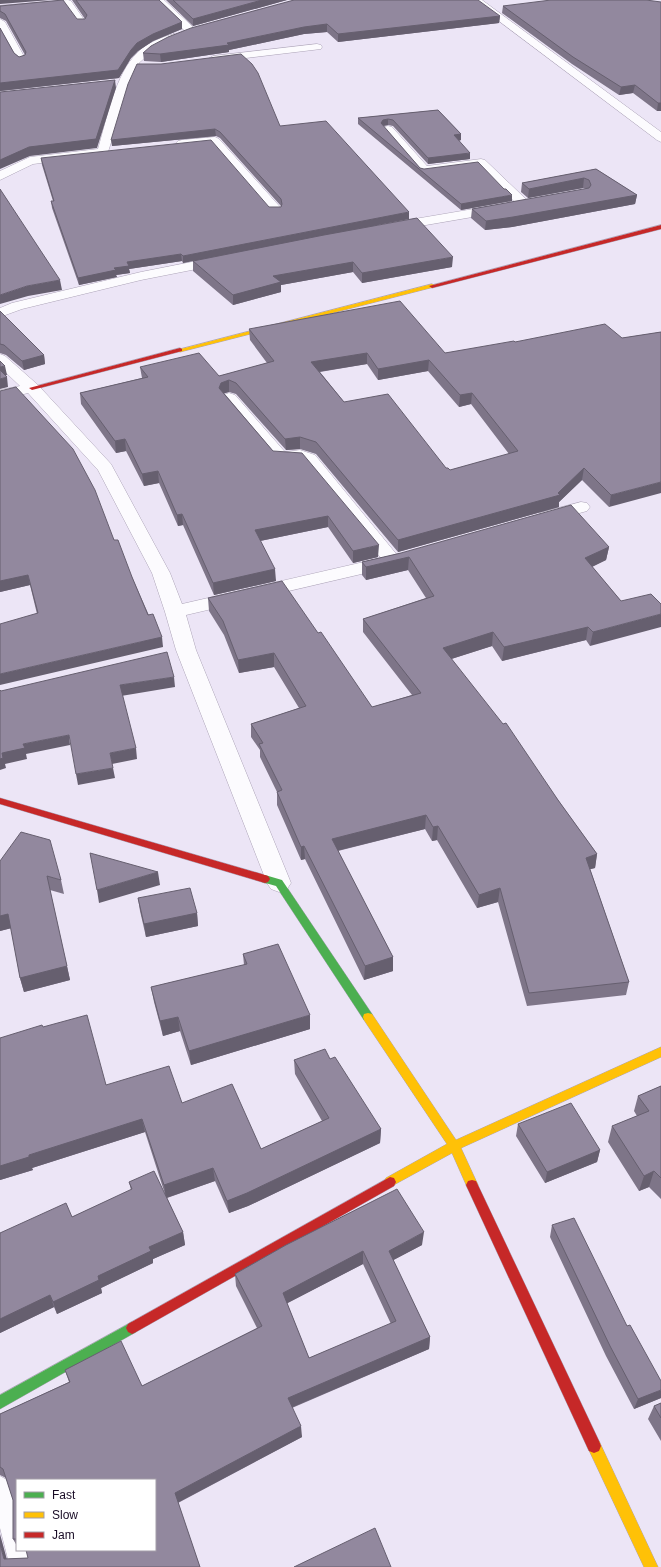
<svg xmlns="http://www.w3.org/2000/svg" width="661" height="1567" viewBox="0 0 661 1567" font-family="Arial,sans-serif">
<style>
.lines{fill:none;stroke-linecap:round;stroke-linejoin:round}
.lane-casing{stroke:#ada4b8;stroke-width:1}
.street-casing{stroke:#ada4b8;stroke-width:1}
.fast-casing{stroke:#ada4b8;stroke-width:1}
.slow-casing{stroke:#ada4b8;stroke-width:1}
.jam-casing{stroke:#ada4b8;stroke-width:1}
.lane{fill:#fcfbfe;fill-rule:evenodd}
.street{fill:#fcfbfe;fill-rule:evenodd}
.fast{fill:#4caf50;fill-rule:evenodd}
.slow{fill:#ffc107;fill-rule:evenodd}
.jam{fill:#c62828;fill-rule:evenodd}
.wall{fill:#7e7588;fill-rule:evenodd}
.shaded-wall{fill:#665f6f}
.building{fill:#92889e;stroke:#665f6f;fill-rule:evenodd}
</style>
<rect width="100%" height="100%" fill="#ece5f6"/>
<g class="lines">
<g class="lane-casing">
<path id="lane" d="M0,1476L7,1480L17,1511V1550H27L32,1567H10L0,1528Z"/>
</g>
<g class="street-casing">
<path id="street" d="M68,0L71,1L85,21L87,23L85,25H79L65,6L0,12V6Z
M154,0H164L195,29L196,31L195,33H187Z
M471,0H482L661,132V142L657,140Z
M0,19L5,22L26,60L25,62L21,63L16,60L0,31Z
M174,34L179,37L178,39L152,51L139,63L129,86L107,155L33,164L0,180V171L30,157L98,149C107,119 115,74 138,52C147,43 162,37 174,34Z
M317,44L321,45L322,47L321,49L213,62L208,59L213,56Z
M388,126L392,127L427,166L481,159L485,160L531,204L530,207L525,208L391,231L386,230L384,227L386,224L391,223L515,202L478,167L424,174L420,173L382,129L384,127Z
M215,137L219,139L280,207L281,210L280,213H270L212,145L182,148L178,147L176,144L178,141L182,140Z
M222,256L227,257L229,260L227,263L141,280L22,309L0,317V308L12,303L141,272Z
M0,354L5,356L38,385L111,464L170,573L182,604L381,558L303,463C294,459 285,464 275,462L221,398L223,395L229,393L235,395L285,452L300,450L315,455L402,561L400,565L186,615L196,650L291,883L287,889L279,892L271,889L267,883L176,650L165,612L152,573L98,470L28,393L0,400V390L20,386L0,367Z
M581,502L587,503L590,507L587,511L546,522L540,521L537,517L540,513Z"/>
</g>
<g class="fast-casing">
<path id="fast" d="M265,875L282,880L372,1014L373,1017L372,1020L368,1021L364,1020L276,886L262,882L260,879L262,876Z
M132,1322L136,1324L138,1328L136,1332L0,1409V1395Z"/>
</g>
<g class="slow-casing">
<path id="slow" d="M432,284L434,285V287L180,352L177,350Z
M368,1013L372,1014L456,1140L661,1047V1057L461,1148L478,1185L476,1189L472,1190L468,1189L452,1153L390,1187L386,1186L384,1182L386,1178L447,1144L364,1020L363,1017L364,1014Z
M594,1439L599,1441L658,1567H644L587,1446L589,1441Z"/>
</g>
<g class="jam-casing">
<path id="jam" d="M661,225V229L432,288L429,286Z
M180,348L182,349V351L32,390L29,388Z
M0,798L265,875L268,876L270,879L268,882L265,883L0,804Z
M390,1177L394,1178L396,1182L394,1186L136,1332L132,1334L128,1332L126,1328L128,1324Z
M472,1180L476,1181L599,1441L601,1446L599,1451L594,1453L589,1451L466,1185L468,1181Z"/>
</g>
<use href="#lane" class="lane"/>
<use href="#street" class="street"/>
<use href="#fast" class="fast"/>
<use href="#slow" class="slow"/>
<use href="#jam" class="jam"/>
</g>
<path class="wall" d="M72,0H159L182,22V29L153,41L138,51L131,58L119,78L0,91V28L14,53L19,57L25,55L6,21L0,18V6L77,19H85Z
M166,0H287L193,26Z
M294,0L500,16L499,23L338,42L327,32L304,34L229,50V52L161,62L144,61L143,53Z
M646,0L661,111H657L633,93L619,95L572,64L502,13L503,6Z
M128,84L280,126L409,219L376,225L452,267L362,283L353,272L281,285V292L233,305L193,271V261L195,260L183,263L182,261L129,269L130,273L116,275L117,277L79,285L52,208L51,201H53L42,165L41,158L269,207H281V206L220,138L216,136L112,146Z
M438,110L461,134V140L459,141L470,159L428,164L393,126L388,125L383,126L420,168L512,201L461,210L358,124V118Z
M596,169L637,195L635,204L512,227L485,230L471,218L472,209L587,189L583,188L528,198L521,192L522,183Z
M0,311L44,355L45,364L24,370L6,355L0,353Z
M249,329L445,353L515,342L622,338L661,332L609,507L582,480L559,502V507L398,552L316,454L300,449L286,450L236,394L229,392L224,393L273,451L378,557L353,563L328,527L260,541L276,581L214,595L183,525L178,526L159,483L144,486L126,451L116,453L81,404L80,393L142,378L140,367L219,376L267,363L250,340ZM367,364L378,380L428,371L459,407L471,404L509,454L450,470L446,468L344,402L320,372Z
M0,391L114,540L132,577L163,647L37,614L30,585L0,592Z
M609,547L606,560L592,567L621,601L590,646L586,640L502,661L492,646L451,659L558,800L597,854L595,868L590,869L629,982L626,995L527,1006L498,902L477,908L437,840L432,841L425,829L338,851L393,957V971L364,980L305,859L301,860L277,805V792L260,757V750L251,737V724L299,708L274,667L239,673L224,635L209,611L208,598L318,633L372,707L412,695L363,632V619L426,598L408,570L366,580L362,575V562L401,553Z
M0,861L61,880L64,894L50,890L70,980L24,992L20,978L11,928L0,931Z
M138,898L197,913L198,926L146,937L140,911Z
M243,954L310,1029L191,1065L180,1031L163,1036L154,1002L151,987L244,965Z
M43,1027L106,1085L182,1103L261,1149L322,1121L295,1074L294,1060L330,1059L381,1129L380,1143L248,1206L229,1213L215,1181L167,1198L183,1232L185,1245L153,1259V1263L101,1288L102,1293L57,1314L54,1307L0,1333V1233L72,1217L131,1190L129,1182L165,1194L145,1132L32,1168L33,1170L0,1180V1038Z
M661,1086V1199L649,1187L639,1191L608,1142L612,1126L637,1116L634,1111L638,1096Z
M518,1124L600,1150L597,1162L545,1183L516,1136Z
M552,1225L661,1398L634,1409L606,1356L550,1237Z
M286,1245H422L393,1260L430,1337L429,1349L292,1408L302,1437L178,1503L200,1567L7,1559L28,1558L17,1480V1546L13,1539V1500L6,1478L0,1475V1414L69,1382L65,1370L142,1386L257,1328L236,1286L235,1274ZM363,1264L391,1324L309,1358L287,1303Z
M661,1403V1441L648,1419L654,1406Z"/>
<path class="shaded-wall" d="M0,0H51L0,4Z
M262,0H287L193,26V19Z
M500,16L499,23L338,42V34Z
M182,22V29L153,41L138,51L131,58L119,78L0,91V83L131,50L137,43L153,34Z
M327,24V32L304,34L229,50V52L161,62L160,54L227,43L304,27Z
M115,80L116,88L97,148L30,156L0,169V160Z
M635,85L633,93L619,95L621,87Z
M658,103H661V111H657Z
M388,119V125L383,126L381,123L383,120Z
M215,129L216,136L112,146L111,140Z
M461,134V140L453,141L454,135Z
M470,153V159L428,164V158Z
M584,178L583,188L528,198L529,189Z
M512,195V201L461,210V204Z
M637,195L635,204L512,227L485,230L486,221Z
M409,212V219L183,263V256Z
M181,254L182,261L129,269L130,273L116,275L117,277L79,285L78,278L114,268L127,262Z
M453,257L452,267L362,283V273Z
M353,262V272L281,285V292L233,305V295L273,276Z
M60,280L62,290L28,296L0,304V295L27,286Z
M367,353V364L311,373V362Z
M44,355L45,364L24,370L22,361Z
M429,360L428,371L378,380V369Z
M5,366L7,375L0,377V367Z
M7,377L8,387L0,389V379Z
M229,380V392L222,394L219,388L221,383Z
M472,393L471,404L459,407L460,395Z
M300,437V449L286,450L285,439Z
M125,439L126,451L116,453L115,441Z
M584,468L582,480L559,502V507L398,552V540L558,493Z
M158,471L159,483L144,486L142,474Z
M661,482V493L609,507L611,495Z
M182,514L183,525L178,526L177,515Z
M328,516V527L255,542V530Z
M379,545L378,557L353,563V551Z
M609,547L606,560L583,571L585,558Z
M409,557L408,570L366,580V567Z
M275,569L276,581L214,595L213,583Z
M28,575L30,585L0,592V581Z
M661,614V627L590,646L593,632Z
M588,627L586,640L502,661L504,647Z
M493,632L492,646L442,662L443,648Z
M162,637L163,647L0,685V674Z
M274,653V667L239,673L238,660Z
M174,677L175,687L121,696L120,685Z
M69,735L70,745L26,754L27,759L5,764L6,768L0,770V759L2,753L23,744Z
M136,748L137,759L112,764L110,753Z
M113,768L115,778L78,785L76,774Z
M426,815L425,829L332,852V839Z
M438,826L437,840L432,841L433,827Z
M304,846L305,859L301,860V847Z
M597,854L595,868L583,871L586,858Z
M158,872L160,885L99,903L97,890Z
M500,888L498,902L477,908L479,895Z
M197,913L198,926L146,937L144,924Z
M8,914L12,928L0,931V916Z
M393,957V971L364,980L365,966Z
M67,966L70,980L24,992L20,978Z
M310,1015V1029L191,1065L189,1051Z
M178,1017L180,1031L163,1036L160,1021Z
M142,1119L145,1132L32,1168L33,1170L0,1180V1166L29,1155Z
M381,1129L380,1143L248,1206L229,1213L227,1201Z
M600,1150L597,1162L545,1183L547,1172Z
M213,1168L215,1181L166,1198L164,1185Z
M654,1171L649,1187L639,1191L644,1176Z
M183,1232L185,1245L153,1259V1263L101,1288L102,1293L57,1314L53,1302L149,1247Z
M424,1232L422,1245L388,1263L389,1251Z
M363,1251V1264L284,1305L283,1293Z
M50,1295L54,1307L0,1333V1319Z
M430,1337L429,1349L288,1409V1398Z
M661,1390V1398L634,1409L638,1399Z
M301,1426L302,1437L177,1503L175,1493Z
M0,1534L9,1567L4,1559L0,1544Z"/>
<path class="building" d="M63,0L77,19H85L87,15L76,0H159L182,22L153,34L137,43L131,50L118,70L0,83V28L14,53L19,57L25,55L26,52L5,14L0,11V6Z
M173,0H262L193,19Z
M294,0H478L500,16L338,34L327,24L304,27L227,43L229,45L160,54L143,53L151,46L168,37L191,28Z
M551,0H646L661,2V103H658L635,85L621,87L573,57L503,6Z
M241,54L252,64L258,73L280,126L326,121L409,212L183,256L181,254L127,262L129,266L114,268L116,270L78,278L51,201H54L41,158L211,140L269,207H281L282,204L281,199L220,132L215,129L111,140L128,84L137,64H161Z
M115,80L96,139L29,147L0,160V92Z
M438,110L461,134L454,135L470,153L428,158L393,120L388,119L383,120L381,123L420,168L424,169L478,162L504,189H506L512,195L461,204L358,118Z
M596,169L637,195L513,217L486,221L472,209L589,188L591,185L589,180L584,178L529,189L522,183Z
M0,189L60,280L27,286L0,295Z
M417,218L453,257L362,273L353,262L273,276L281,282L233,295L193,261L324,235Z
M400,301L445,353L514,341L515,342L605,324L622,338L661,332V482L611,495L584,468L558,493L560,495L398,540L316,442L300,437L285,439L236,383L229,380L221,383L219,388L273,451L302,453L379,545L353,551L328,516L255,530L275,569L213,583L182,514L177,515L158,471L142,474L125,439L115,441L80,393L148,377L140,367L199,353L219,376L274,361L249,329ZM367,353L378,369L429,360L460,395L472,393L518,451L450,470L448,468H446L388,394L344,402L311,362Z
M0,311L44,355L22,361L4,345L0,344Z
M0,361L5,366L0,367Z
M0,370L7,377L0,379Z
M16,387L73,449L95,490L114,540H118L132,577L148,615L153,614L162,637L0,674V624L38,613L28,575L0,581V391Z
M571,505L609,547L585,558L621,601L651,594L661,604V614L593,632L588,627L504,647L493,632L443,648L503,724L506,723L558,800L597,854L586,858L629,982L529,993L500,888L479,895L438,826L433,827L426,815L332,839L393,957L365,966L304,846L301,847L277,792L282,790L259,744L263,743L251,724L306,706L274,653L238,660L223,621L208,598L282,581L318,633L321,632L372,707L421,693L363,619L434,596L409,557L366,567L362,562L401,553Z
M167,652L174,677L120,685L136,748L110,753L113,768L76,774L69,735L23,744L25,748L2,753L3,758L0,759V690L1,691Z
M21,832L50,840L61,880L47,876L67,966L20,978L8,914L0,916V861Z
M90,853L158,872L97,890Z
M190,888L197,913L144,924L138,898Z
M278,944L310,1015L189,1051L178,1017L160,1021L151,987L247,964L243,954Z
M87,1015L106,1085L169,1066L182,1103L232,1084L261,1149L329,1118L294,1060L325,1049L330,1059L335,1057L381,1129L247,1193L227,1201L213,1168L164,1185L142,1119L29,1155V1157L0,1166V1038L42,1025L43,1027Z
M661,1086V1178L654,1171L644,1176L612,1126L649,1111L638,1096Z
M571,1103L600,1150L547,1172L518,1124Z
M154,1171L183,1232L149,1247L151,1251L98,1276L99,1280L53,1302L50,1295L0,1319V1233L66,1203L72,1217L132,1189L129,1182Z
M397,1189L424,1232L389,1251L430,1337L288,1398L301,1426L175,1493L200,1567H0V1544L4,1559L28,1558L26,1550H155V1480H17V1539H13V1500L3,1469L0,1467V1414L70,1382L65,1370L121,1341L142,1386L262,1326L235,1274L286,1245ZM363,1251L396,1321L309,1358L283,1293Z
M574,1218L627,1326L630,1325L661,1381V1390L638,1399L610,1346L552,1225Z
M661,1403V1418L654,1406Z
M375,1528L391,1567H294Z"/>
<rect x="16" y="1479" width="140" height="72" fill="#ffffff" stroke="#a39da8"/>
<rect x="24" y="1492" width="20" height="6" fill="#4caf50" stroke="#a39da8"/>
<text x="52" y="1499" font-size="12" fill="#180b25">Fast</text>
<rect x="24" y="1512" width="20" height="6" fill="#ffc107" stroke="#a39da8"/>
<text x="52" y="1519" font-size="12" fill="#180b25">Slow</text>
<rect x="24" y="1532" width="20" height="6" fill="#c62828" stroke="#a39da8"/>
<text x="52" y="1539" font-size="12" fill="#180b25">Jam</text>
</svg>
